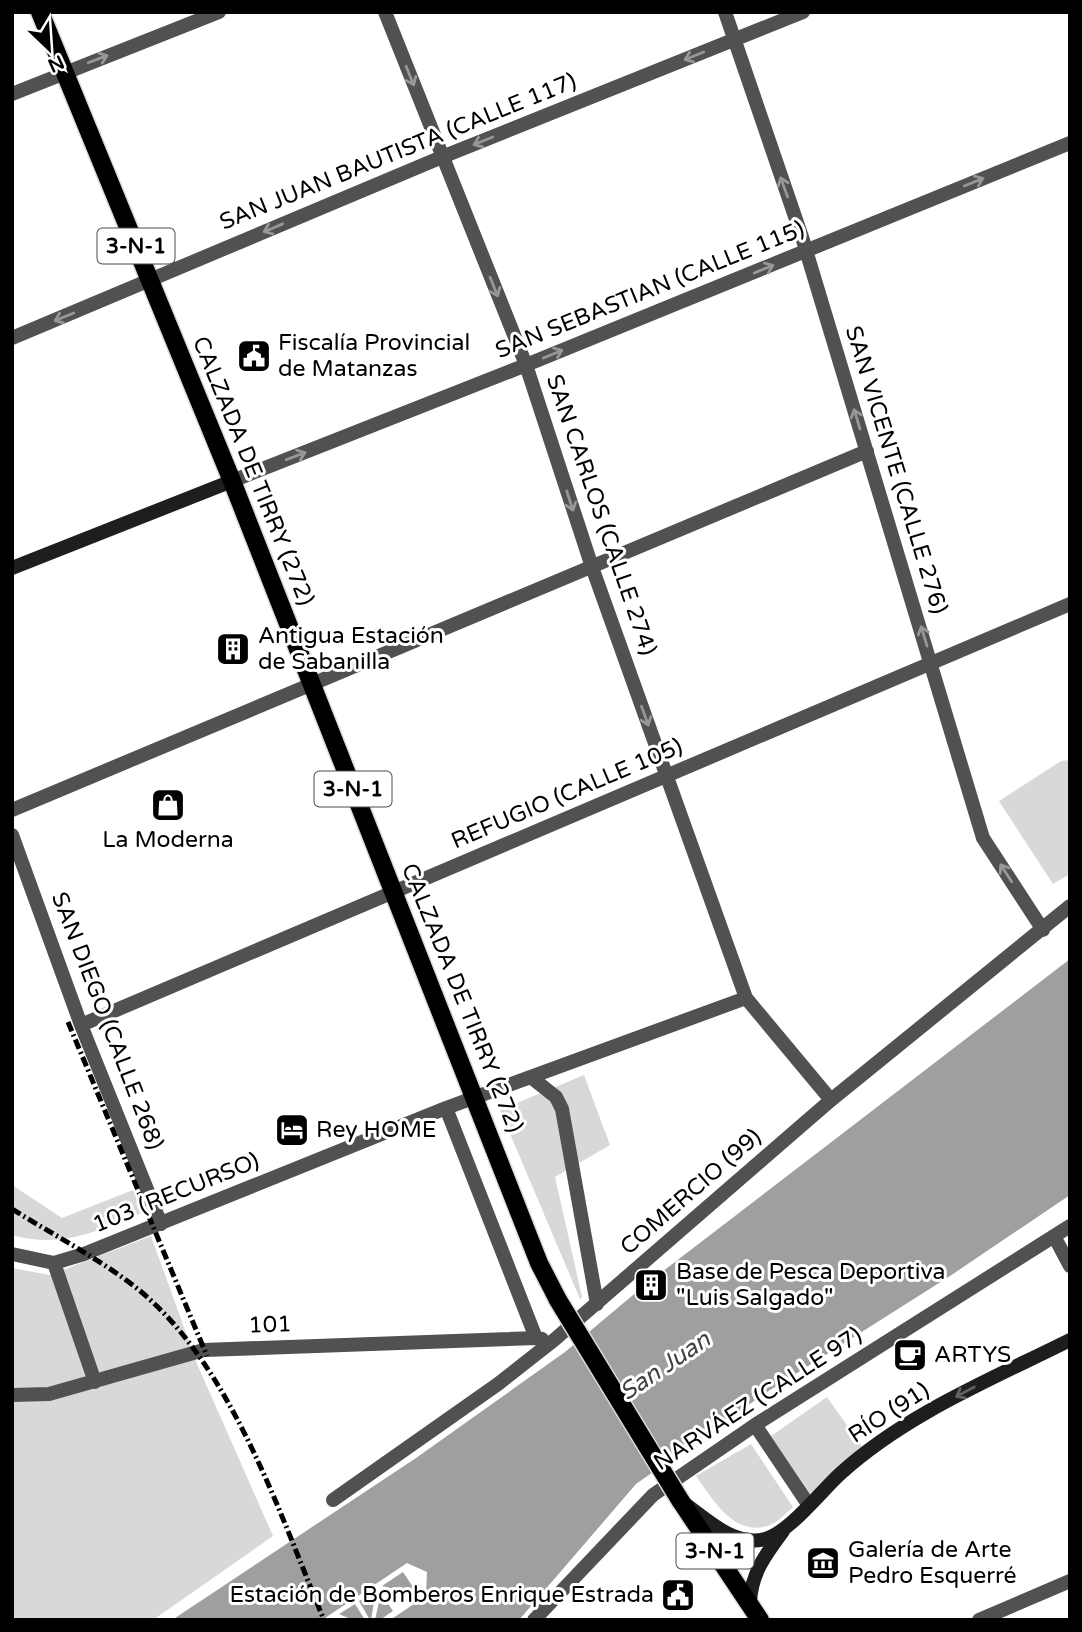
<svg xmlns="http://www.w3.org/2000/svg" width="1082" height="1632" viewBox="0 0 1082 1632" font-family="'Varela Round',sans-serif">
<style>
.green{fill:#d8d8d8}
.water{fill:#9f9f9f}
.pier{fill:#fff;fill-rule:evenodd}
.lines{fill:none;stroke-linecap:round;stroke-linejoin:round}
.primary-casing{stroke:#dbdbdb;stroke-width:21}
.street{stroke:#515151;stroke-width:14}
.secondary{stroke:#1e1e1e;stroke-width:14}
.primary{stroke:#000;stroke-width:18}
.rail{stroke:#000;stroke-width:5;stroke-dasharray:10 3.5 2 3.5;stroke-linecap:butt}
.primary-bridge-casing{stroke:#dbdbdb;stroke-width:21;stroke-linecap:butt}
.primary-bridge{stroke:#000;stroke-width:18}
.oneway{stroke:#979797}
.oneway2{stroke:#626262}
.labels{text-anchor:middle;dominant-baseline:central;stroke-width:6;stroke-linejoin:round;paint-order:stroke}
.shield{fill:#fff;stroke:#4c4c4c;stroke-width:2}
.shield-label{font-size:21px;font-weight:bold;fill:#000}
.street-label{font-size:23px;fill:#000;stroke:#fff}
.poi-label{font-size:23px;fill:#000;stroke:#fff;text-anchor:start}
.water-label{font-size:24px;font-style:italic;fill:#404040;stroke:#fff}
</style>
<rect width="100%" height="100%" fill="#fff"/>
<path class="green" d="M1070,760V874L1053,884L999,801L1061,761Z
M584,1075L610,1145L555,1177L582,1297L580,1299L500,1110Z
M12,1185L62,1218L133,1190L142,1213C98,1231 60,1249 12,1235Z
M151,1236L198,1366L273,1536L153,1620H12V1268L50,1275Z
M827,1397L865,1451L810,1494L771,1436Z
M751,1444L793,1507C786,1513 777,1524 767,1526C734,1536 712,1499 696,1476Z"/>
<path class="water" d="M1070,959V1195L950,1276L767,1392L636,1484L519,1620H172L416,1458L565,1352L645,1285Z"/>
<path class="pier" d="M407,1563L427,1572L426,1596L390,1620H380L393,1611L381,1593L375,1620H371L376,1590L359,1601L370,1620H365L355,1604L339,1614L353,1620H322ZM403,1572L417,1593V1594L382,1586Z"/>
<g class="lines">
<g class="primary-casing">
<path id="primary" d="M40,12L232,481L539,1263L558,1300
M680,1500L760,1620"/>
</g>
<path class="street" d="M385,12L526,365L592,567L746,998L831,1100
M725,12L802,237L983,838L1043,930
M12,94L219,12
M12,338L442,157L803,12
M232,481L526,365L1070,143
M12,810L867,451
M12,835L81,1025L161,1224
M81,1025L1070,604
M532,1078L556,1097L562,1109L597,1304
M446,1108L536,1338L542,1339
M1054,1236L1070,1266
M12,1254L54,1263L84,1254L446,1108L746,998
M54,1263L95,1382
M12,1395L49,1394L204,1350L536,1338
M755,1425L808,1504
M333,1500L498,1384L554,1340L831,1100L1070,906
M534,1620L653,1495L755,1425L1070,1226
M979,1620L1070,1581"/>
<path class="secondary" d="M12,568L232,481
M685,1504C708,1520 734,1547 765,1539C790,1532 821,1491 841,1473C906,1414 992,1379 1070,1340
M750,1601C752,1572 766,1554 783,1531"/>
<use href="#primary" class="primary"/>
<path class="rail" d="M68,1022L207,1356
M12,1209C52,1234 96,1257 134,1286C230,1361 278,1510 324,1620"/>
<g class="primary-bridge-casing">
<path id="primary-bridge" d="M558,1300L680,1500"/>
</g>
<use href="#primary-bridge" class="primary-bridge"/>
</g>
<defs><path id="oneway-shaft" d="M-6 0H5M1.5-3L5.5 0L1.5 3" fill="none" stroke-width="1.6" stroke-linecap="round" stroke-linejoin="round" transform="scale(1.75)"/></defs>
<g class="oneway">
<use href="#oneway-shaft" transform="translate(694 56) rotate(158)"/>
<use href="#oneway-shaft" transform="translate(98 59) rotate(-21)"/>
<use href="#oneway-shaft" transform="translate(410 76) rotate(68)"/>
<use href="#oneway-shaft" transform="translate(483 141) rotate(158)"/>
<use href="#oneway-shaft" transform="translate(974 182) rotate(-22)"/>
<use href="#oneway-shaft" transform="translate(784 187) rotate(-110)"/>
<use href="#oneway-shaft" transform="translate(273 228) rotate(157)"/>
<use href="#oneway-shaft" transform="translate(764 269) rotate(-22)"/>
<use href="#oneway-shaft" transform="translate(494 287) rotate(68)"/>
<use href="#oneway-shaft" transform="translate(64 317) rotate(158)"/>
<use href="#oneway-shaft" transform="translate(553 354) rotate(-22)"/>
<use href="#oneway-shaft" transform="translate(857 419) rotate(-107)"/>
<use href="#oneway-shaft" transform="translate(296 456) rotate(-21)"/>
<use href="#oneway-shaft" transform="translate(570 501) rotate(72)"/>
<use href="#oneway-shaft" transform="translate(924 636) rotate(-107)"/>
<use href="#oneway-shaft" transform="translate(645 716) rotate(70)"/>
<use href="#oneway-shaft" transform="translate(1006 873) rotate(-123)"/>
</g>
<use class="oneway2" href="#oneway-shaft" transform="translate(965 1392) rotate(152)"/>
<defs>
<g id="civic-square" transform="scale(1.75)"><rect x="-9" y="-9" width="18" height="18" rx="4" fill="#000" stroke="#fff"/><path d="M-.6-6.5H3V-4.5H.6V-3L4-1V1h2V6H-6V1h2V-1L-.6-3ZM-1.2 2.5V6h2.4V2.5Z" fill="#fff"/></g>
<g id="building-square" transform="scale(1.75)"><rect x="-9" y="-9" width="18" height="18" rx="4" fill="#000" stroke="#fff"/><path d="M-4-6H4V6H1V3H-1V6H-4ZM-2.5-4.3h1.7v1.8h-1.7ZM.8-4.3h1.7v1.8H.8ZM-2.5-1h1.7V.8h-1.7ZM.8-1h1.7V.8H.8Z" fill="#fff"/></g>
<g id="shop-square" transform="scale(1.75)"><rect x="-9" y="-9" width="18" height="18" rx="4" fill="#000" stroke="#fff"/><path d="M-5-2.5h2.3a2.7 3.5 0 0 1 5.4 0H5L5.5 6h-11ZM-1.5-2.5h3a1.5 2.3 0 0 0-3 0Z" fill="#fff"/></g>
<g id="hotel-square" transform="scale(1.75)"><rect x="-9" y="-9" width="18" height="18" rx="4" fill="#000" stroke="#fff"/><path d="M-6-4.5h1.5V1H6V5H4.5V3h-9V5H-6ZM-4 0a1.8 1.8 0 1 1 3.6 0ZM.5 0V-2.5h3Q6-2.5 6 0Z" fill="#fff"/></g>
<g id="cafe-square" transform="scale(1.75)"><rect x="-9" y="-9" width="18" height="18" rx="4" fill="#000" stroke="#fff"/><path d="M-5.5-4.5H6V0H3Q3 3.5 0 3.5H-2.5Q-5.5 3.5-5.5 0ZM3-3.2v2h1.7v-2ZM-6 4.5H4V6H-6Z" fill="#fff"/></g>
<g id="museum-square" transform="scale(1.75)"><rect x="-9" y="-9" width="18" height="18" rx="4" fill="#000" stroke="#fff"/><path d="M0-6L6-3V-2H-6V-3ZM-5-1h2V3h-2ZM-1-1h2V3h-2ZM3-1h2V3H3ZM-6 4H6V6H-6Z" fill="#fff"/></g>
</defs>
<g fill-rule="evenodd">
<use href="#civic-square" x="254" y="356"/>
<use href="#building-square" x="233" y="649"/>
<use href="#shop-square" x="168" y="805"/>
<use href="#hotel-square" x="292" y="1130"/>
<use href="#building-square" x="651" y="1285"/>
<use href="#cafe-square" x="910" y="1355"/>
<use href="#museum-square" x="823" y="1563"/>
<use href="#civic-square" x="678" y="1595"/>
</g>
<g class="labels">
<g class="shield">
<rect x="97.5" y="228.5" width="77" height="35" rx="5"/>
<rect x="314.5" y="771.5" width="77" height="35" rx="5"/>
<rect x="676.5" y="1533.5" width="77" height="35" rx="5"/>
</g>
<g class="shield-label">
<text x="136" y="246">3-N-1</text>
<text x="353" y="789">3-N-1</text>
<text x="715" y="1551">3-N-1</text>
</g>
<g class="street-label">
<text transform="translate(398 152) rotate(-22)">SAN JUAN BAUTISTA (CALLE 117)</text>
<text transform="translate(650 290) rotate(-22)">SAN SEBASTIAN (CALLE 115)</text>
<text transform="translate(896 470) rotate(73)">SAN VICENTE (CALLE 276)</text>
<text transform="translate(253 471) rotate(68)">CALZADA DE TIRRY (272)</text>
<text transform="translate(601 515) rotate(71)">SAN CARLOS (CALLE 274)</text>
<text transform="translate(567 794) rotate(-23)">REFUGIO (CALLE 105)</text>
<text transform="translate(462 998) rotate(68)">CALZADA DE TIRRY (272)</text>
<text transform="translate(107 1021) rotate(69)">SAN DIEGO (CALLE 268)</text>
<text transform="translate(691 1192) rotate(-41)">COMERCIO (99)</text>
<text transform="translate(176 1193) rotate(-22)">103 (RECURSO)</text>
<text transform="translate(270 1325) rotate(-2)">101</text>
<text transform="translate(758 1399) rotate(-33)">NARVÁEZ (CALLE 97)</text>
<text transform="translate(889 1413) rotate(-33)">RÍO (91)</text>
</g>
<g class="poi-label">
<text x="278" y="343">Fiscalía Provincial<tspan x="278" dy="26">de Matanzas</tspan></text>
<text x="258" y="636">Antigua Estación<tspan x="258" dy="26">de Sabanilla</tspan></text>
<text x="168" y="840" text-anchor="middle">La Moderna</text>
<text x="316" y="1130">Rey HOME</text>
<text x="676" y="1272">Base de Pesca Deportiva<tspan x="676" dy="26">"Luis Salgado"</tspan></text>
<text x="934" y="1355">ARTYS</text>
<text x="848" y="1550">Galería de Arte<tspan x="848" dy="26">Pedro Esquerré</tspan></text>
<text x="654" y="1595" text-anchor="end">Estación de Bomberos Enrique Estrada</text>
</g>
<g class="water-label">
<text transform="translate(665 1366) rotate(-34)">San Juan</text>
</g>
</g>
<rect width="1082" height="1632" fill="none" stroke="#000000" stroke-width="28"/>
<g transform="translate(49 49) rotate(155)" stroke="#ffffff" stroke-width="5" paint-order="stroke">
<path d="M0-5L12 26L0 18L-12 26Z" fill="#000000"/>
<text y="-10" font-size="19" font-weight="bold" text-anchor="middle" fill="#000000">N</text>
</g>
</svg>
